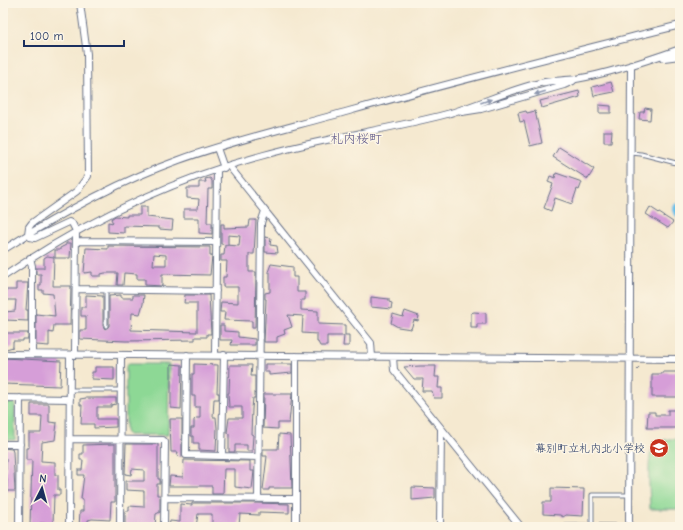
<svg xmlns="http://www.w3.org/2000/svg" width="683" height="530" viewBox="0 0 683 530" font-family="'Comic Neue','Klee One',sans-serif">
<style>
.green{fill:#8dd895;stroke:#54847a}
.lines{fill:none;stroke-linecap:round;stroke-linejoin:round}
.river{stroke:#6dc1e9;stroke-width:12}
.building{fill:#d69ed8;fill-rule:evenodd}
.lane-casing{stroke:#677086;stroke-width:5}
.street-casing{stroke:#677086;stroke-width:8}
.path{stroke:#677086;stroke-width:1;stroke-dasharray:3 3;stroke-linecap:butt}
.lane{stroke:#fff;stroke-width:3}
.street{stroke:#fff;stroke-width:6}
.oneway{fill:#8d97ae}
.labels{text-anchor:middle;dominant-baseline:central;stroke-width:3;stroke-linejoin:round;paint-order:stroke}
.poi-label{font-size:11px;fill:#1b2f5e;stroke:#fcf5e5;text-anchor:end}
.quarter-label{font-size:13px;fill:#5c5689;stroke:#fcf5e5}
</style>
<rect width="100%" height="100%" fill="#fcf5e5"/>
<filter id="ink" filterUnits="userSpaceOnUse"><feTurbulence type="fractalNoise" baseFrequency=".025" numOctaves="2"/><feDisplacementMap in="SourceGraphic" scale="8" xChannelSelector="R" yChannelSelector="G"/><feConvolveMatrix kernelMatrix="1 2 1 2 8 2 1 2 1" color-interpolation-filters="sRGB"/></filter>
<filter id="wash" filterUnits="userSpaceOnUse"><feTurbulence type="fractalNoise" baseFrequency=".012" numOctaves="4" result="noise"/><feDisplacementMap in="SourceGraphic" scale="16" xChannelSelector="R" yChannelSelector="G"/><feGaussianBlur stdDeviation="0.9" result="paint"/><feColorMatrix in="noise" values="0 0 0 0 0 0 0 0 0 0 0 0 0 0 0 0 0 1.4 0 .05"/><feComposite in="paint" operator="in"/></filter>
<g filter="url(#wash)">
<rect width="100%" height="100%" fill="#f5e9d0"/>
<path class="green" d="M128,364H169L168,435H128L126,431V366Z
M3,403H15V440H3Z
M669,439H680V509H650C650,495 646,458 653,447C657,442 664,440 669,439Z"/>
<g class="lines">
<path class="river" d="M678,209L680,212"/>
</g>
<g id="blocks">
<path class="building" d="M611,82L614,92L594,96L592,87Z
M579,91L580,97L542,108L540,101Z
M599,105L611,106V113H599Z
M645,108L651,109L650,120L639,119L640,112H644Z
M526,111L527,113L535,111L542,143L530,146L524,121L520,122L518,113Z
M604,131H612L611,142H604Z
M559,147L594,169L588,179L553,157Z
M556,173L582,182L579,190L577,189L572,204L555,198L551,211L544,208L553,184L548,182L550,176L555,178Z
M210,178L212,181V189H208L207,223H212V234L199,233V218H184V209H198L199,199L187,198V188H199V182H206L205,179Z
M140,207H147V217L173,220L172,230L159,229V227L124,226V233L108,232V222L113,223L111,219L115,216L127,217V215H140Z
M650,207L673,222L668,228L646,214Z
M250,220H256L254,254H249V272H256L255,328H252V321L224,320L225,312H220L221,302L238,303V287H223V277H226L227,261H221V255H224L225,245L239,246L240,236L228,235V245L221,244V224H224V228L249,227Z
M265,237L271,238L270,245L277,246L278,253L265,252Z
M66,243H71L70,258H55V250H60V248L66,245Z
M108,246L210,247V256H212L210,275L162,274V286L145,285V279H137V274L124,273L123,285H117L118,273H105L101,274V276H92V272L84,273L86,248L108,249ZM154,254L166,255V265H153Z
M47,256L54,257L53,286H71L70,325H54L53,333L49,332V346L36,345V314L55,316L53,294L43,293V290H39V285H41V274H36V268H44V258Z
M271,264L293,267V277H297V292H305V300H301V310L318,311V324L345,325V335H349V346H343L344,336H327V346H320L318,342H317V334L302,333L303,316L288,315L292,327L284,330L285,334L277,337V342H264L266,299H265V293L270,292V272H268Z
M16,283H28L26,310H28V321L5,320V312L15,311L16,300H3V290H16Z
M86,295L103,296V326L105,329L109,326V296L121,295V298H133V295H144L143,304L140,314L132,313L131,330L197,332V303H184L185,295H209L211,334H207V337H195V340L126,341L80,339V330H86V316H81V307H86Z
M371,297L389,299V302L392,303L391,309L371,307Z
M405,311L419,316L418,321L414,320L411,329L398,327L391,323L393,314L403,317Z
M474,312L486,313V324H477V328H471V313Z
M220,325H224V331L238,332V337L255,339V345H231L232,340H220Z
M3,333H28V339H23V341H13V347L3,350Z
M3,358L61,361L60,386L3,384Z
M171,364L182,365L181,409L171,408Z
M194,364L218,365L217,393H219V399H214L213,417H216L217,428L216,451L199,450V443H193V436H191V428H194V420L196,418H200V407H195V396H192V374H194Z
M265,364H292V373L269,375V372H265Z
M230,365H252L251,376H255V398H253L252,409L251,434L253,435L252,451H247V445H235V452H229V434L227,433L229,418H242V407H229L228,393H229Z
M420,366H436L435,377H439L438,388H442V398H434L432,391H422L423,379H414L404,367Z
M95,367H114V380L92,379V372H95Z
M662,372H680V397H652V374H662Z
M264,394H292L289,423H278V429L263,428Z
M86,398H116V404L111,405V407H97V419H116V427L94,428V424H81L82,405H80V399Z
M31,404H49V422L57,423L55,440L42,442L41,461L55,462V475H58V490H60V495H54L53,524L40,523V527H32L30,525L32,460H26V448H29V433H41L42,416H31Z
M668,410H680V428H647L648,412H655V415H668Z
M170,419H182V457L177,456L178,452H171Z
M279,434L290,435L292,488H269V490H263L267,456H263V449H278Z
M115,444V502H111L110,520L92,519L88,520V527H79L80,511H83V499H81L84,475H78V470H82L83,460H80V454H83V445Z
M126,444H158V479H160V484H157V495H160V512L156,514L155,527H125V511H129V506L144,507V491L126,490V481H144V470L132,469L131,475L125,474Z
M3,448L12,449L13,452L15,491H7V479H3V470H6V459H3Z
M184,460L250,461V471H254L252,489L235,487V469H224L223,494H212V486H169L170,476L183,477Z
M412,487L435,488V498L412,500Z
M551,488L584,489L583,516L566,515L563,517L560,515L543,514V502H551Z
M192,503H257L289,504V513L259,512V515L240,514L239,526L212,527V514H198L196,527H169L170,521L180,522V504L192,505Z"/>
</g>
</g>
<g filter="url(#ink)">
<use href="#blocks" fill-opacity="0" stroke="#677086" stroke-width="1"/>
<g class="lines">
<g class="lane-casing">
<path id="lane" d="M631,153L641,154L680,164
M106,326V290
M70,390H121
M592,525V495H629
M565,527L566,525L629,526"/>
</g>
<g class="street-casing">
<path id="street" d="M664,58L680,56
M462,112L481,109L564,85L573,81
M217,148L224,168
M229,166L371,343L372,357
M28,234L29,227L32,223L77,191L88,176L87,54L80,3
M28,234L30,237L35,238L69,222L72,223L76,231L75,355
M77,241L216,242
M3,250C58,215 117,182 179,160C234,140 292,127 349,111C459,80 569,53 680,25
M30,258L32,266V354
M3,277C82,223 171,180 264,155C324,138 387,130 447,114C479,105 508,90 540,83C551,80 564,81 576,79C608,74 649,60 680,49
M76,289L216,291
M3,354L680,359
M187,355L186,455L258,457
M215,355L217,170
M296,356V527
M393,357L394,370L521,527
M3,398L70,399
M70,439L163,440L165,442L164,527
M3,444H20
M222,456L224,355
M165,498L296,499
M258,499L261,223L265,211
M19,527L20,398
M69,527L70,355
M120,527L121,355
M440,527L441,429
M629,527L631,65"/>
</g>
<path class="path" d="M637,370L641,366"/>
<use href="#lane" class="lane"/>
<use href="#street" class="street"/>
</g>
<defs><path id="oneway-solid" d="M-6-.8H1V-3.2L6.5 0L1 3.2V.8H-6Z"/></defs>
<g class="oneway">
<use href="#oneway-solid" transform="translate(540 93) rotate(164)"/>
<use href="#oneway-solid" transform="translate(486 101) rotate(-19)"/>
</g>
</g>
<defs>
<g id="school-disc" transform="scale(1)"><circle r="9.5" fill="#c8321e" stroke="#fcf5e5"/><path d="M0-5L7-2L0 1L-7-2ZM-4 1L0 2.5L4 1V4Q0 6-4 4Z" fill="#fff"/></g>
</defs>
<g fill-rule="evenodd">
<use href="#school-disc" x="659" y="448"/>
</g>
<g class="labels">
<g class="poi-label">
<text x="645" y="448">幕別町立札内北小学校</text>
</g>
<g class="quarter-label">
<text x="356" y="138">札内桜町</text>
</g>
</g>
<rect width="683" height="530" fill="none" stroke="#fcf5e5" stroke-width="16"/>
<g transform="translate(42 488) rotate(6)" stroke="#fcf5e5" stroke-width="3" paint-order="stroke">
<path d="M0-3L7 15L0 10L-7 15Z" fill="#1b2f5e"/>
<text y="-6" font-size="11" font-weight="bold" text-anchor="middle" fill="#1b2f5e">N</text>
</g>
<path d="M24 40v6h100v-6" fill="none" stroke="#1b2f5e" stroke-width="2"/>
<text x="30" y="40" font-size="12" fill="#1b2f5e" stroke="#fcf5e5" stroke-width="3" paint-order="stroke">100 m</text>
</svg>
